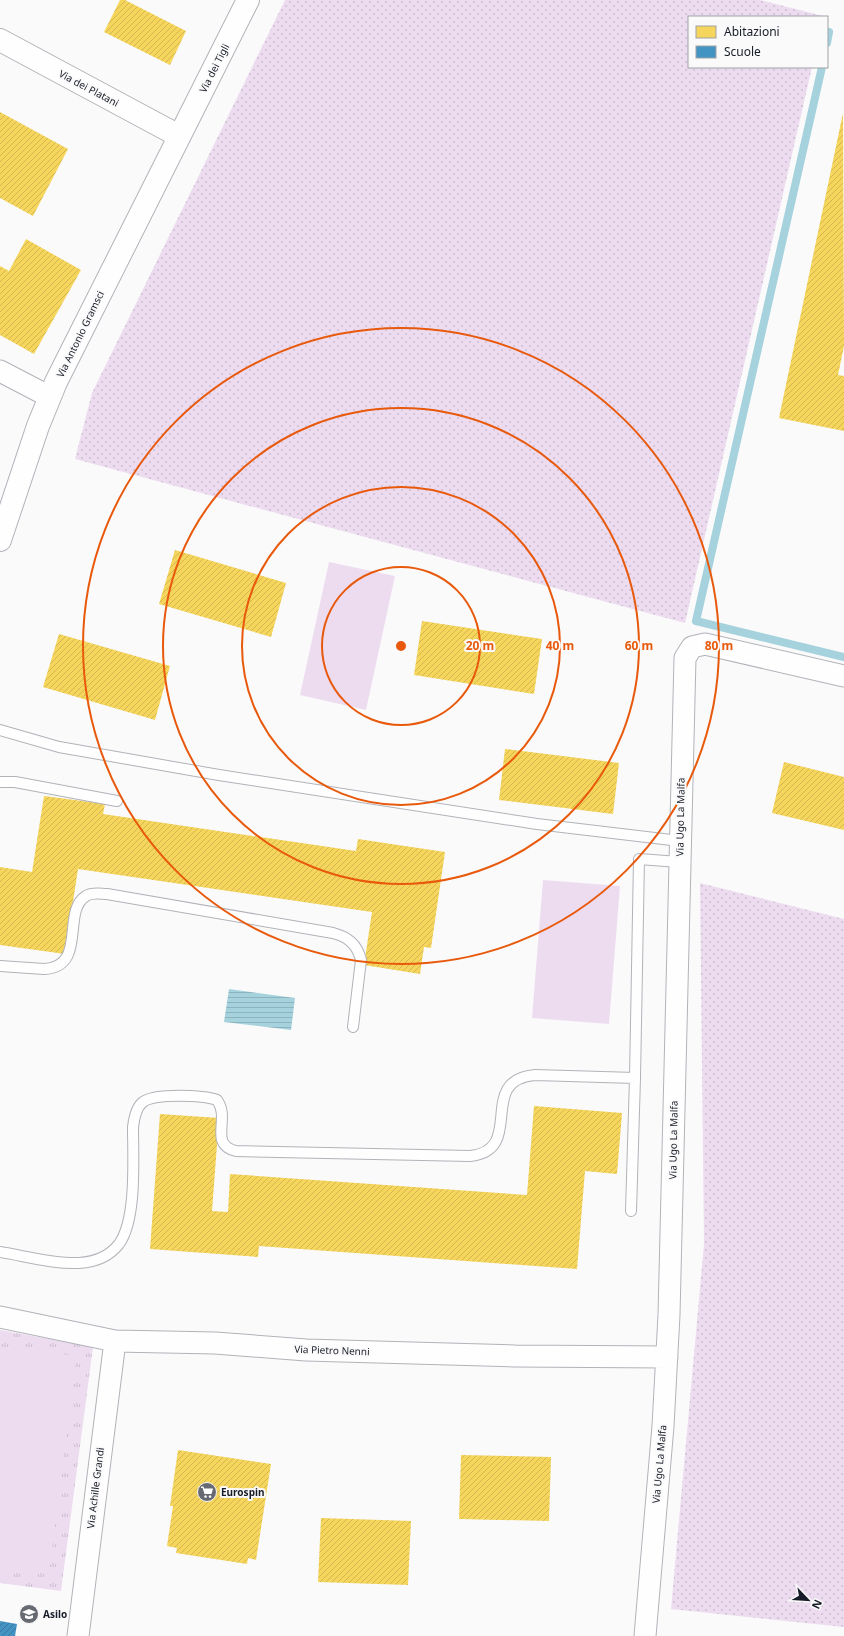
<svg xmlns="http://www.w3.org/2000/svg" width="844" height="1636" viewBox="0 0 844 1636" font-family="'Noto Sans',sans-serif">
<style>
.grass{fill:url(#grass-dots)}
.park{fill:url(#park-tufts)}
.pitch{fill:#eddcf0}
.water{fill:url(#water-rules)}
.homes{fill:url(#homes-hatch)}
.schools{fill:url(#schools-hatch)}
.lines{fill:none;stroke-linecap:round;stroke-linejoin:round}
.stream{stroke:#a5d2dd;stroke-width:8}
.lane-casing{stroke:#b1b3b9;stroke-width:12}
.street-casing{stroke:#b1b3b9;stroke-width:23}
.secondary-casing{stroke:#b1b3b9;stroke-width:24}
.lane{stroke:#fefefe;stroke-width:10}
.street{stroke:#fefefe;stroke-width:21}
.secondary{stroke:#fefefe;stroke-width:22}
.ring{fill:none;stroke:#e8590c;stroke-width:2}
.labels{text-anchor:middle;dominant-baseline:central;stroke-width:4;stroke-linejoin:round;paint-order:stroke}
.street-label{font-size:10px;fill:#181c28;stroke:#fafafa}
.poi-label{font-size:10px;font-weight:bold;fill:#181c28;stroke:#fafafa;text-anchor:start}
.centre{fill:#e8590c;stroke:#fafafa;stroke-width:2}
.ring-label{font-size:12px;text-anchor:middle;font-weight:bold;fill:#e8590c;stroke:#fafafa;stroke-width:4;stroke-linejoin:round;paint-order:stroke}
</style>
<defs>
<pattern id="grass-dots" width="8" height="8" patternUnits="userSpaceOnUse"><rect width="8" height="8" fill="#eddcf0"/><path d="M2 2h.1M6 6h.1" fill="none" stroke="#cabcce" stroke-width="1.8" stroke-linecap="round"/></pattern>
<pattern id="park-tufts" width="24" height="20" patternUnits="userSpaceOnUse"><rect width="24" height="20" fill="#eddcf0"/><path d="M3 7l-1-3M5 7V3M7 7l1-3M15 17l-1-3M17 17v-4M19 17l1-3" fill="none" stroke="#cabcce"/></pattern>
<pattern id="water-rules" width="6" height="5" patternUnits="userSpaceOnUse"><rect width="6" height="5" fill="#a5d2dd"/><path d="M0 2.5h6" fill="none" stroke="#8db4be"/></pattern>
<pattern id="homes-hatch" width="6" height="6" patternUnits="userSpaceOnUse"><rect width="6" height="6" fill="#f6d55c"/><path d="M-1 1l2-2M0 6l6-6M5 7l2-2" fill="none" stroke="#d2b650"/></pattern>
<pattern id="schools-hatch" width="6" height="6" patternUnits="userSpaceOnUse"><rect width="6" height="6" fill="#4393c3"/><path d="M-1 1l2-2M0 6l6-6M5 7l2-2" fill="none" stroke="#37779e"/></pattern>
</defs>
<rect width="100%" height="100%" fill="#fafafa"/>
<path class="grass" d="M285,0H760L823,16L689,17V67H812L685,623L75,459L92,393Z
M700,883L844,919V1627L671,1609L704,1244Z"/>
<path class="park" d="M0,1330L93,1347L61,1591L0,1583Z"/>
<path class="pitch" d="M329,562L395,576L366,710L300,695Z
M543,880L620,886L609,1024L532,1018Z
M0,1347L76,1356L49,1574L0,1568Z"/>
<path class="water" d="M229,989L295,998L291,1030L224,1022Z"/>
<path class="homes" d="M120,0H125L186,31L170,65L104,32Z
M0,112L68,149L33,216L0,198Z
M843,113L844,346L838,375L844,376V431L779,418Z
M26,239L81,270L34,354L0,335V266L9,271Z
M175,550L286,583L271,637L159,604Z
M422,621L542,639L534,694L414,675Z
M59,634L170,666L155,720L43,687Z
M505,749L619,763L613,814L499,800Z
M784,762L844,777V830L772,813Z
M44,796L105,804L103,814L356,851L358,839L445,852L431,948L424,947L420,974L364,965L372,912L78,869L65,954L0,945V867L32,872Z
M534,1106L622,1113L617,1174L585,1171L577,1269L259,1246L258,1257L150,1249L160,1114L219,1118L212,1211L228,1212L230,1174L527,1195Z
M178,1450L271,1464L256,1560L248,1558L247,1564L176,1553L177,1548L167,1546L173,1506H170Z
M461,1455L551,1457L549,1521L459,1519Z
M321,1518L411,1521L408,1585L318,1582Z"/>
<path class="schools" d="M0,1621L17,1624L15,1636H0Z"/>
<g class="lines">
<path class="stream" d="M827,43L829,32
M822,67L696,621L844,657"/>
<g class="lane-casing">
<path id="lane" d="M0,730L59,747L219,775L537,824L680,841
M0,782H15L117,801
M0,966L44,969C88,967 61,911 86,896C92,892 101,894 107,894L333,933C348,937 357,944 361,960L353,1027
M635,1078L639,859L679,862
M0,1252C25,1256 53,1264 79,1263C94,1262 109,1257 119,1244C137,1219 133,1158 133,1127C134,1119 136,1107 143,1102C155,1093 203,1095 217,1100C231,1119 208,1144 236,1151L470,1156C527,1150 475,1080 535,1075L635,1078L631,1211"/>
</g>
<g class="street-casing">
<path id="street" d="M0,371L50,397
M0,1317L115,1341L215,1343L306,1350L515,1356L667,1357
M78,1636L115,1341
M645,1636L663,1426L669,1315L685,658L692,647L705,644L844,676"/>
</g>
<g class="secondary-casing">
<path id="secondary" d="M0,40L179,136
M0,540L38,426L56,382L248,0"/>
</g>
<use href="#lane" class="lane"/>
<use href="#street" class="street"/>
<use href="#secondary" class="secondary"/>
</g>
<g class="ring">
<circle cx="401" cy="646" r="79"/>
<circle cx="401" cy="646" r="159"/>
<circle cx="401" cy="646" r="238"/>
<circle cx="401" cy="646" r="318"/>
</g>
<defs>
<g id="supermarket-disc" transform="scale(1)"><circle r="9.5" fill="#676a72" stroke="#fafafa"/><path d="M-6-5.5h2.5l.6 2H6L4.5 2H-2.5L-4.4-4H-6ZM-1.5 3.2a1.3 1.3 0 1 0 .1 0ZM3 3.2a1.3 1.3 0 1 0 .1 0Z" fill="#fff"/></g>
<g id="school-disc" transform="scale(1)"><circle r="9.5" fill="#676a72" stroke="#fafafa"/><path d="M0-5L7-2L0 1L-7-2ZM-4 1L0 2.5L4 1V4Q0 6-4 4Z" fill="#fff"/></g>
</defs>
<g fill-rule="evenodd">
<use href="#supermarket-disc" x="207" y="1492"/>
<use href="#school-disc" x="29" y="1614"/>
</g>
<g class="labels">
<g class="street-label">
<text transform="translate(214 68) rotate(-63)">Via dei Tigli</text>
<text transform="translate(89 88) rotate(28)">Via dei Platani</text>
<text transform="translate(80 334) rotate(-64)">Via Antonio Gramsci</text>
<text transform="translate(680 817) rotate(-89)">Via Ugo La Malfa</text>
<text transform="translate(673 1140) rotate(-89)">Via Ugo La Malfa</text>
<text transform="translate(332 1350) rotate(2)">Via Pietro Nenni</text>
<text transform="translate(659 1464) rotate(-85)">Via Ugo La Malfa</text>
<text transform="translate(95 1488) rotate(-83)">Via Achille Grandi</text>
</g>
<g class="poi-label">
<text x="221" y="1492">Eurospin</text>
<text x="43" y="1614">Asilo</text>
</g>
</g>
<circle cx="401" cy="646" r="6" class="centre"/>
<g class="ring-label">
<text x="480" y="650">20 m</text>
<text x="560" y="650">40 m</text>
<text x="639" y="650">60 m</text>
<text x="719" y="650">80 m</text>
</g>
<rect x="688" y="16" width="140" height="52" fill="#fafafa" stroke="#a0a1a6"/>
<rect x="696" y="26" width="20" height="12" fill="#f6d55c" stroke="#a0a1a6"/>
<text x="724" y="36" font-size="12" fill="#181c28">Abitazioni</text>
<rect x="696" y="46" width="20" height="12" fill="#4393c3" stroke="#a0a1a6"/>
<text x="724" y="56" font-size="12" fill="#181c28">Scuole</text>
<g transform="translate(808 1600) rotate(115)" stroke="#fafafa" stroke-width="3" paint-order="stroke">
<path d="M0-3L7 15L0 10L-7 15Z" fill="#181c28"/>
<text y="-6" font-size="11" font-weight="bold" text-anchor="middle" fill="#181c28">N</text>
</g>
</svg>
